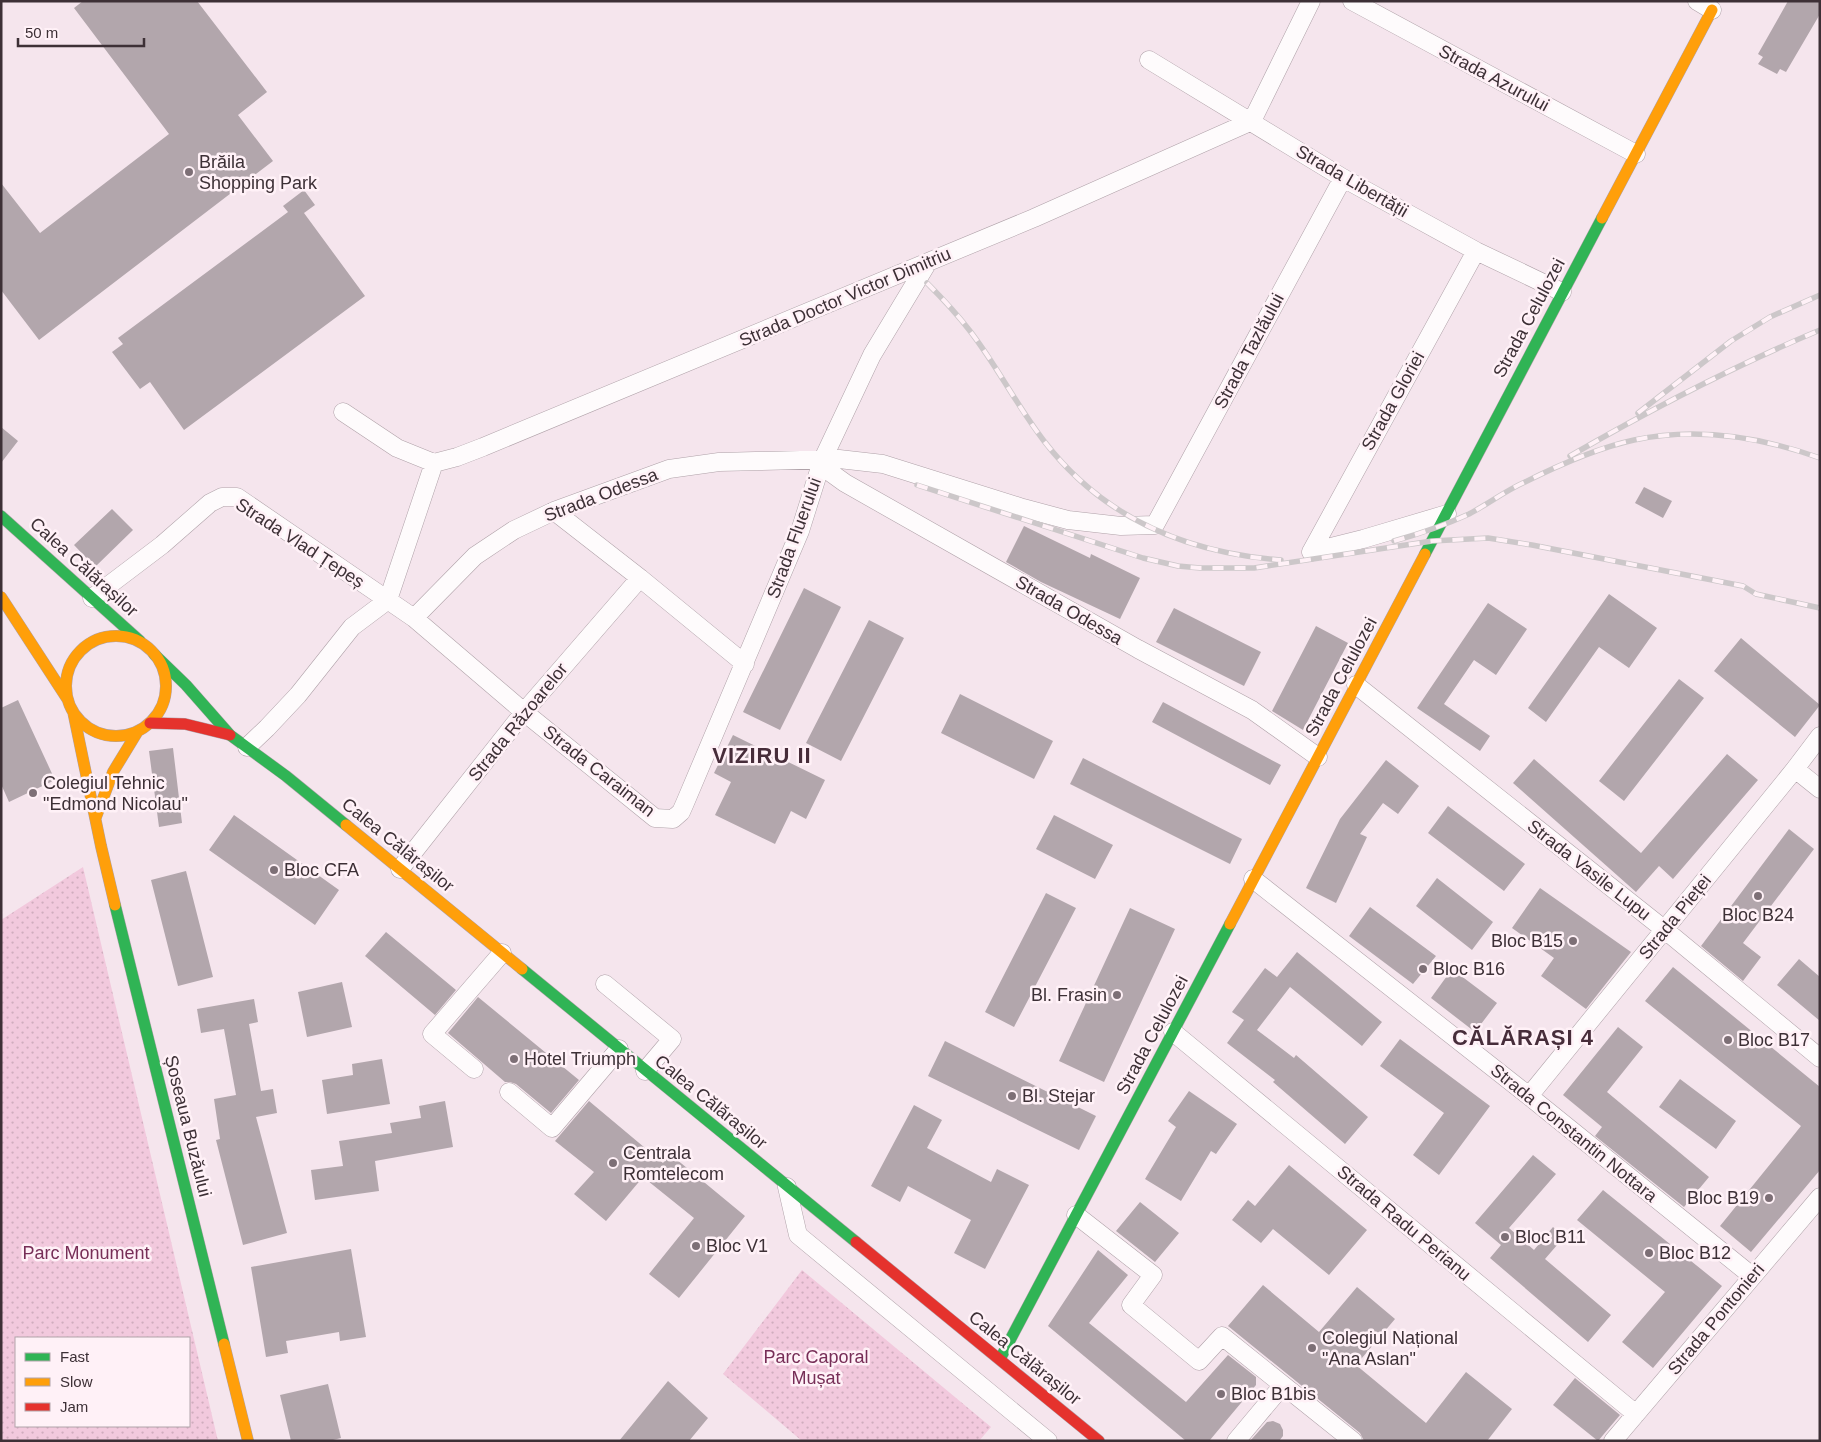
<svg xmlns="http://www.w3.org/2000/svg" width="1821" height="1442" viewBox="0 0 1821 1442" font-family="Arial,sans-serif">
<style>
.park{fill:url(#park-dots);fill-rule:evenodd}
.building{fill:#b2a6ac}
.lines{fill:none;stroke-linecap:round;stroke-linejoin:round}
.street-casing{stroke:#afa1a8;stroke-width:19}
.fast-casing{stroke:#afa1a8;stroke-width:12}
.slow-casing{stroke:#afa1a8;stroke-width:12}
.jam-casing{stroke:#afa1a8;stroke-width:12}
.street{stroke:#fefbfc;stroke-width:18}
.fast{stroke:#30b455;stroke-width:11}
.slow{stroke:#ff9f0a;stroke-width:11}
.jam{stroke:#e5322d;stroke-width:11}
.rail-casing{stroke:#ccc7c9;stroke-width:5.5}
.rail{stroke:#fff1f7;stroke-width:4;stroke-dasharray:11;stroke-linecap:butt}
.poi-dot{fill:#7d6f76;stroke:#fff1f7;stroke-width:2}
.labels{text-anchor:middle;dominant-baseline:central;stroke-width:5;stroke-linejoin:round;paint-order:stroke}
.street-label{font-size:18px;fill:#3d3036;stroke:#fff1f7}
.poi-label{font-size:18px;fill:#3d3036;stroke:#fff1f7;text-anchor:start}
.park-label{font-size:18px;fill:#772e57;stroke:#fff1f7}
.district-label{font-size:22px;font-weight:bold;letter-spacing:1px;fill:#472d3a;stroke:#fff1f7}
</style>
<defs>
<pattern id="park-dots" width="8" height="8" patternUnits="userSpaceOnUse" patternTransform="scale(1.25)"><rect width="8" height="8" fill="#f2c9dd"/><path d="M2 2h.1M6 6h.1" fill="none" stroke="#d0adbe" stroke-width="1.8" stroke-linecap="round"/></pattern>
</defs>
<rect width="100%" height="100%" fill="#f5e5ed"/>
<path class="park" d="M83,867L218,1441H1V920ZM16,1338H189V1426H16Z
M802,1270L991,1427L979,1441H802L723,1374Z"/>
<path class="building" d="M83,1H197L267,92L238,115L273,161L39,340L1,290V183L40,233L169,134L74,8Z
M1788,1H1820V14L1786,72L1780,69L1777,74L1758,64L1763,57L1758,54Z
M304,190L315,205L304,213L365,296L184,430L150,382L140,389L112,352L123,344L118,338L288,212L283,206Z
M1,427L18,441L1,463Z
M1644,487L1672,501L1663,518L1635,503Z
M112,509L133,530L95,567L74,545Z
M1024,526L1090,558L1091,554L1140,578L1120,619L1041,582L1006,562Z
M804,588L841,607L780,730L743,712Z
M1609,594L1657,628L1629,668L1599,647L1546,722L1528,708Z
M1488,603L1527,629L1496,675L1474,660L1444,704L1490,736L1480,751L1417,708Z
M1174,608L1261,652L1244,686L1156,642Z
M869,620L904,638L841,761L806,743Z
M1316,626L1348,643L1303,730L1272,711Z
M1741,638L1820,705L1795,737L1714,671Z
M1679,679L1704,698L1624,801L1599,781Z
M960,694L1053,741L1034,779L941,733Z
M18,700L55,780L9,802L1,784V708Z
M1163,702L1281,765L1270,785L1152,722Z
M733,735L825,780L806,819L791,811L775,844L715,815L731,782L714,773Z
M173,748L182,823L159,827L149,751Z
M1727,754L1758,780L1673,879L1659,866L1636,892L1513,783L1534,759L1641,853Z
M1083,758L1242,839L1230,864L1070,784Z
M1386,760L1419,786L1398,814L1383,803L1360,834L1367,837L1336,903L1306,888L1340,819Z
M1448,806L1525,864L1504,891L1428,833Z
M234,815L339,890L315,925L209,850Z
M1054,815L1113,845L1095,879L1036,849Z
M1789,829L1814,849L1743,943L1761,957L1743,981L1701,946Z
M186,871L213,977L178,986L151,880Z
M1437,878L1493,922L1472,950L1416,906Z
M1540,888L1631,952L1586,1009L1541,976L1554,958L1512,928Z
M1046,893L1076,908L1014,1027L985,1012Z
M1370,907L1436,956L1413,984L1349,936Z
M1130,908L1175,929L1104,1082L1059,1061Z
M386,932L456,990L435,1015L365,956Z
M1297,952L1382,1022L1362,1046L1290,987L1257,1030L1294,1058L1296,1055L1368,1117L1345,1144L1273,1082L1275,1080L1227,1043L1244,1020L1232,1012L1265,968L1277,977Z
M1799,959L1820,977V1021L1777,985Z
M1673,967L1820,1087V1170L1751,1252L1720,1226L1801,1126L1645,1001Z
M1452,969L1497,1003L1475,1032L1431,998Z
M342,982L352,1027L307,1037L298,992Z
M478,997L579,1080L551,1113L516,1084L510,1082H505L448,1033Z
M254,999L258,1022L249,1024L261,1091L273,1089L277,1113L256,1117L287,1233L243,1245L216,1140L220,1139L214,1099L236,1095L224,1029L201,1033L197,1009Z
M1618,1027L1643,1047L1607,1092L1709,1177L1684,1207L1595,1136L1602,1127L1563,1095Z
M1400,1039L1490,1106L1439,1175L1413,1155L1444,1113L1380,1066Z
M945,1041L1096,1116L1079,1150L928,1076Z
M382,1059L390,1104L327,1114L322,1080L353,1075L352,1064Z
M1680,1079L1736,1121L1716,1149L1659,1107Z
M1189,1091L1237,1124L1216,1154L1211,1151L1181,1201L1145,1179L1176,1127L1168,1121Z
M445,1101L453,1147L375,1161L379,1191L315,1200L311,1170L343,1166L339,1141L392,1133L390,1123L421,1118L419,1106Z
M589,1101L663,1163L670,1154L745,1216L679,1298L649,1274L694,1218L643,1177L606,1221L574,1194L594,1172L555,1141Z
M914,1105L942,1120L927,1148L991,1182L997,1169L1029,1185L985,1269L954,1253L971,1220L908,1186L900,1202L871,1186Z
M1533,1155L1556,1174L1509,1228L1534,1250L1553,1227L1564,1237L1545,1259L1611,1315L1588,1342L1490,1258L1501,1245L1475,1223Z
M1289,1165L1367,1230L1329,1275L1273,1229L1261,1243L1232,1220L1248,1200L1255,1206Z
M1603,1190L1722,1286L1653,1368L1622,1342L1665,1292L1577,1220Z
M1140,1202L1179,1233L1155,1262L1116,1231Z
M351,1249L366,1337L340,1341L339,1332L286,1341L288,1353L266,1357L251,1267Z
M1098,1250L1128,1275L1089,1323L1186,1402L1228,1355L1256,1377V1385L1210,1440L1186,1441L1048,1326Z
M1263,1285L1319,1332L1357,1287L1395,1319L1356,1365L1426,1423L1466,1372L1512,1409L1487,1441H1364L1360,1433L1228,1326Z
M1575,1378L1620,1415L1598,1441L1553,1405Z
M668,1381L708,1418L689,1441H619Z
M328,1384L341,1438L329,1441H291L280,1395Z
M1273,1421L1280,1424L1283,1430V1436L1279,1441H1250L1267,1422Z"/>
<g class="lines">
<g class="street-casing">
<path id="street" d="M1352,1L1636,154
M1697,1L1712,10
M1149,60L1343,178L1476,251L1562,292
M343,412L397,448L434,463
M822,461L827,470L845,483L1138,649L1252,710L1318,757
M434,463L457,457L483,447L1034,218L1252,121L1311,1
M554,511L640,578L745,664
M1311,552L1476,251
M1311,552L1363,539L1447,514
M92,598L162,545L210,503L222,497H237L414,618L524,712L655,818L673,819L681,812L685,803L800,531L822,461L872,355L928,262
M414,618L475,556L514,530L554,511L669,469L719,462L839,459L883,464L1023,508L1068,520L1121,526L1155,525L1343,178
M1356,685L1665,930L1820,1058
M247,747L267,728L298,695L352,627L388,600L434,463
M1795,769L1820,789
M400,869L524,712L640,578
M1253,879L1529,1096L1752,1276
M605,984L672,1039L645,1071
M1173,1032L1636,1414
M474,1069L432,1034L502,953
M509,1092L552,1128L619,1049
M1529,1096L1795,769L1820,736
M787,1187L798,1235L1048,1441
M1076,1215L1153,1275L1131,1305L1199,1361L1222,1336L1283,1385L1236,1441
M1283,1385L1353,1441
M1613,1441L1820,1197"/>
</g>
<g class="fast-casing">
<path id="fast" d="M1,516L140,641
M1425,554L1602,218
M154,654L186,685L230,735L286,776L346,825
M115,905L224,1344
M522,969L856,1242
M1000,1359L1230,924"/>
</g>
<g class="slow-casing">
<path id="slow" d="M1602,218L1712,10
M1,597L68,700
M66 686a50 50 0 1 1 100 0a50 50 0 1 1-100 0Z
M73,711L101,846L115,905
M96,817L113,772L138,731
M346,825L522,969
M1230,924L1425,554
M224,1344L248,1441"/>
</g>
<g class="jam-casing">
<path id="jam" d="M150,723L185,724L230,735
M856,1242L1099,1441"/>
</g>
<use href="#street" class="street"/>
<use href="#fast" class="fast"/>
<use href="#slow" class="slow"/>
<use href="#jam" class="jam"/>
<g class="rail-casing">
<path id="rail" d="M927,283C942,298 957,314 970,331C997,366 1017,406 1044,441C1103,518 1187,553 1281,560
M1638,413L1731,341L1770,317L1820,295
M1570,456C1650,410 1734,366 1820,330
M917,485L1143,558L1178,566L1200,568H1254L1432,541L1488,538L1532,545L1743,586L1756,594L1820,608
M1394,541C1419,534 1445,525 1469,514C1488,504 1505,491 1525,482C1559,465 1597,448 1634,440C1696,427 1761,437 1820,458"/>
</g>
<use href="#rail" class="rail"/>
</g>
<g class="poi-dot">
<circle cx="189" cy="172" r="5"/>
<circle cx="33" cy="793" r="5"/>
<circle cx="274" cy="870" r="5"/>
<circle cx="1758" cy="896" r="5"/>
<circle cx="1573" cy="941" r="5"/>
<circle cx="1423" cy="969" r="5"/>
<circle cx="1117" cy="995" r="5"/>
<circle cx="1728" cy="1040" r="5"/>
<circle cx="514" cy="1059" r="5"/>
<circle cx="1012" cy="1096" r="5"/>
<circle cx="613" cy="1163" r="5"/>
<circle cx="1769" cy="1198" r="5"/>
<circle cx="1505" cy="1237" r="5"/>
<circle cx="696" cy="1246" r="5"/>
<circle cx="1649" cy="1253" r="5"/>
<circle cx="1312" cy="1348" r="5"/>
<circle cx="1221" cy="1394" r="5"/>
</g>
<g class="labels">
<g class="street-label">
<text transform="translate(1494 78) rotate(28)">Strada Azurului</text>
<text transform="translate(1352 181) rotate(30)">Strada Libertății</text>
<text transform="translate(845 297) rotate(-23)">Strada Doctor Victor Dimitriu</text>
<text transform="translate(1529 318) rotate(-62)">Strada Celulozei</text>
<text transform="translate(1249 351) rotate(-62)">Strada Tazlăului</text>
<text transform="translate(1393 401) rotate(-61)">Strada Gloriei</text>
<text transform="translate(601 495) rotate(-21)">Strada Odessa</text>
<text transform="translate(794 538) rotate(-70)">Strada Fluerului</text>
<text transform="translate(300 543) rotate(33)">Strada Vlad Țepeș</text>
<text transform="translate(84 567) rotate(42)">Calea Călărașilor</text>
<text transform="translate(1069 610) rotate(30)">Strada Odessa</text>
<text transform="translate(1341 677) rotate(-62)">Strada Celulozei</text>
<text transform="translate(518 722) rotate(-51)">Strada Răzoarelor</text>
<text transform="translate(599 771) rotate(38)">Strada Caraiman</text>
<text transform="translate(398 845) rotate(39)">Calea Călărașilor</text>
<text transform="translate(1589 870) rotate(38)">Strada Vasile Lupu</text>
<text transform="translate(1675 917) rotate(-51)">Strada Pieței</text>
<text transform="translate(1152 1035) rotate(-62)">Strada Celulozei</text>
<text transform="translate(711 1102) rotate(39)">Calea Călărașilor</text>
<text transform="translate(188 1126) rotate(76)">Șoseaua Buzăului</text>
<text transform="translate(1574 1133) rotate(39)">Strada Constantin Nottara</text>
<text transform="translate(1404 1223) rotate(40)">Strada Radu Perianu</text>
<text transform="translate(1716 1319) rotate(-50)">Strada Pontonieri</text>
<text transform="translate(1025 1358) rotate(39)">Calea Călărașilor</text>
</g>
<g class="poi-label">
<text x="199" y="162">Brăila<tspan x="199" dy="21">Shopping Park</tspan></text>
<text x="43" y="783">Colegiul Tehnic<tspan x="43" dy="21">"Edmond Nicolau"</tspan></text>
<text x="284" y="870">Bloc CFA</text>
<text x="1758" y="915" text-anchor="middle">Bloc B24</text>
<text x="1563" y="941" text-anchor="end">Bloc B15</text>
<text x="1433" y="969">Bloc B16</text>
<text x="1107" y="995" text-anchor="end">Bl. Frasin</text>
<text x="1738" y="1040">Bloc B17</text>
<text x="524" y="1059">Hotel Triumph</text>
<text x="1022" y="1096">Bl. Stejar</text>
<text x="623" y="1153">Centrala<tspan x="623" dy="21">Romtelecom</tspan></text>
<text x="1759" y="1198" text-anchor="end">Bloc B19</text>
<text x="1515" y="1237">Bloc B11</text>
<text x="706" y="1246">Bloc V1</text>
<text x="1659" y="1253">Bloc B12</text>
<text x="1322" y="1338">Colegiul Național<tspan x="1322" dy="21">"Ana Aslan"</tspan></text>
<text x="1231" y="1394">Bloc B1bis</text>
</g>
<g class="park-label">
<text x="86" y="1253">Parc Monument</text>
<text x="816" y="1357">Parc Caporal<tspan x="816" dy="21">Mușat</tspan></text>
</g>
<g class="district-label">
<text x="762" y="755">VIZIRU II</text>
<text x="1523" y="1037">CĂLĂRAȘI 4</text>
</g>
</g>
<rect width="1821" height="1442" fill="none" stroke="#3d3036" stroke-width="5"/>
<rect x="15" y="1337" width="175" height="90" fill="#fff1f7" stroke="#b1a4aa"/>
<rect x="25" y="1353" width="25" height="8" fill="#30b455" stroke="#b1a4aa"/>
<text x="60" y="1362" font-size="15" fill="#3d3036">Fast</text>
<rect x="25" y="1378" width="25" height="8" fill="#ff9f0a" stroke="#b1a4aa"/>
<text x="60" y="1387" font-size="15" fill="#3d3036">Slow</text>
<rect x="25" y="1403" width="25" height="8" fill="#e5322d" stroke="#b1a4aa"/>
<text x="60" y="1412" font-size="15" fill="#3d3036">Jam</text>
<path d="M18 38v8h126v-8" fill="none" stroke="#3d3036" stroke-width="2.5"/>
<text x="25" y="38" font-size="15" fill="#3d3036" stroke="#fff1f7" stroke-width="4" paint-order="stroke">50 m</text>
</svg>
